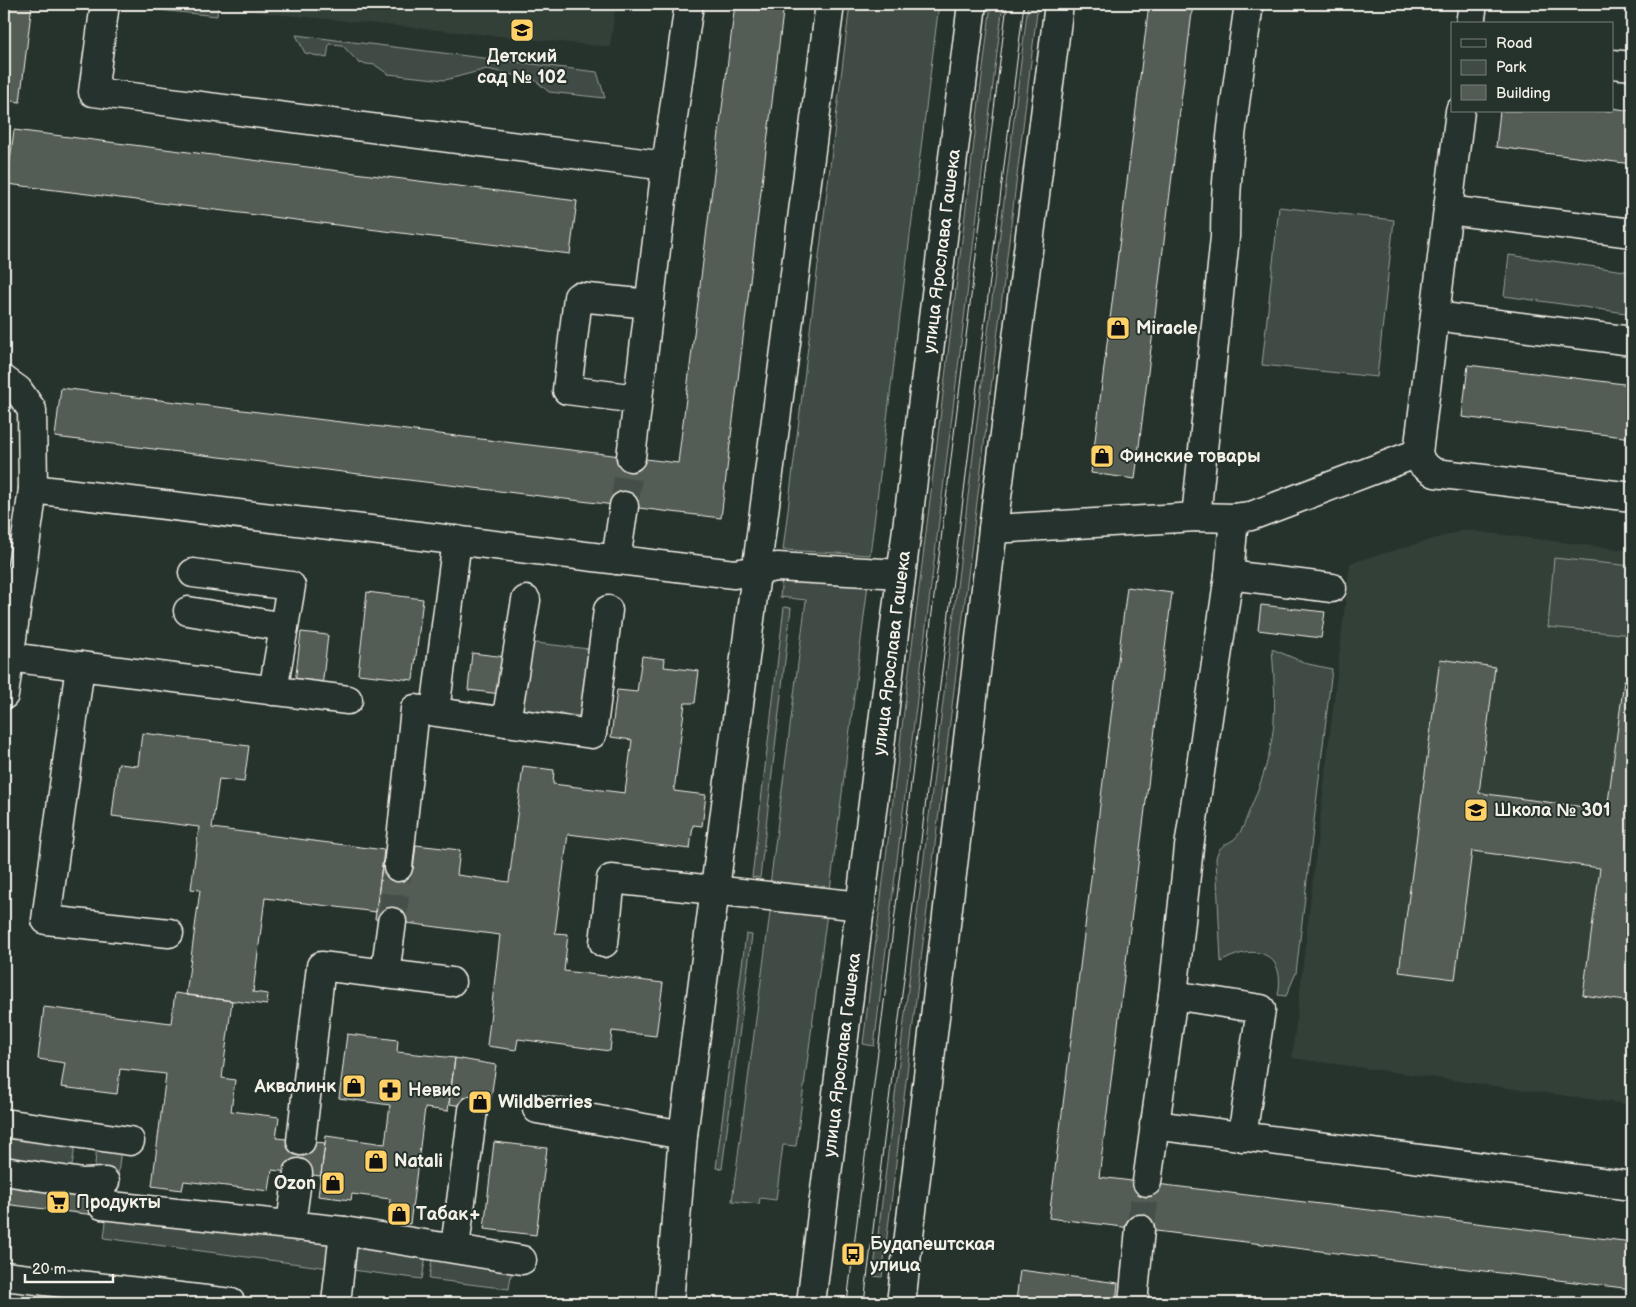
<svg xmlns="http://www.w3.org/2000/svg" width="1636" height="1307" viewBox="0 0 1636 1307" font-family="'Balsamiq Sans',sans-serif">
<style>
.built{fill:#333f39}
.green{fill:#414b45;stroke:#9a9e96}
.building{fill:#525c55;stroke:#f4f1e8}
.lines{fill:none;stroke-linecap:round;stroke-linejoin:round}
.minor-tunnel{stroke:#455049;stroke-width:28;stroke-dasharray:28 14;stroke-linecap:butt}
.minor-casing{stroke:#f4f1e8;stroke-width:31}
.minor{stroke:#26332d;stroke-width:28}
.tram{stroke:#f4f1e8;stroke-width:1}
.labels{text-anchor:middle;dominant-baseline:central;stroke-width:4;stroke-linejoin:round;paint-order:stroke}
.poi-label{font-size:18px;font-weight:bold;fill:#f4f1e8;stroke:#26332d;text-anchor:start}
.street-label{font-size:18px;fill:#f4f1e8;stroke:#26332d}
</style>
<rect width="100%" height="100%" fill="#26332d"/>
<filter id="ink" filterUnits="userSpaceOnUse"><feTurbulence type="fractalNoise" baseFrequency=".02" numOctaves="2"/><feDisplacementMap in="SourceGraphic" scale="10" xChannelSelector="R" yChannelSelector="G"/><feConvolveMatrix kernelMatrix="1 2 1 2 8 2 1 2 1" color-interpolation-filters="sRGB"/></filter>
<g filter="url(#ink)">
<path class="built" d="M256,4H616L610,47L255,12Z
M1465,530L1632,551V1105L1292,1058L1350,563Z"/>
<path class="green" d="M150,4H218L217,16L149,9Z
M850,4H939L870,555L783,550Z
M991,4H1003L874,1046L863,1044Z
M1028,4H1038L882,1277L873,1276Z
M296,35L597,72L605,98L549,92L535,80L487,69L445,80L388,74L375,65L359,63L342,45L329,44L327,58L305,53Z
M1279,207L1394,220L1377,377L1262,365Z
M1509,255L1632,272L1626,313L1504,296Z
M1554,558L1632,566V635L1548,627Z
M782,577L868,584L830,890L770,885L806,600L780,597Z
M784,607L791,608L760,878L752,877Z
M527,642L589,649L581,716L519,709Z
M1272,649L1308,664L1332,669L1296,973L1286,996L1278,995C1287,951 1253,943 1221,962L1216,858L1218,852C1222,843 1233,843 1238,835C1244,828 1247,815 1251,807C1277,746 1277,714 1272,649Z
M771,905L827,913L796,1146L783,1145L776,1200L760,1198L759,1204L732,1201Z
M746,934L752,935L722,1169L716,1168Z
M4,1130L76,1139L71,1173L4,1164Z
M97,1146L121,1148L118,1175L94,1173Z
M107,1213L332,1242L329,1268L104,1238Z
M355,1246L426,1256L422,1279L352,1270Z
M432,1259L512,1269L509,1289L429,1279Z"/>
<path class="building" d="M4,4H32L20,102L4,100Z
M735,4H784L721,518L55,437L61,388L678,463Z
M1149,4H1193L1135,479L1091,473Z
M1612,108L1632,111V164L1496,147L1500,111H1612Z
M14,130L577,201L570,254L7,184Z
M1468,365L1632,385V438L1462,417Z
M1127,587L1172,593L1099,1177L1632,1242V1289L1049,1218Z
M367,592L423,599L413,680L358,674Z
M1261,605L1325,612L1321,638L1258,630Z
M301,632L328,635L322,687L295,683Z
M472,653L506,657L501,694L468,690Z
M642,656L665,659L664,667L699,671L695,703H685L674,791L706,795L702,826L693,825L690,849L568,834L555,933L568,934L564,971L663,983L656,1036L612,1031L610,1051L518,1039L516,1050L487,1046L500,935L375,919L382,865L413,869L416,845L460,850L457,875L509,882L523,766L554,770L553,784L625,793L632,740L611,737L617,690L637,692Z
M1440,659L1495,667L1479,793L1607,810L1624,680L1632,681V1002L1583,995L1600,868L1472,851L1455,979L1399,972Z
M142,733L249,746L244,782L219,779L212,828L384,850L376,912L265,898L253,992L268,994L267,1005L186,995L200,890L191,889L199,827L112,816L118,764L138,766Z
M175,993L232,1001L222,1078L235,1080L231,1111L279,1117L276,1138L325,1143L321,1176L272,1170L269,1191L184,1181L182,1190L152,1186L166,1074L120,1069L117,1094L61,1087L65,1063L38,1059L44,1007L171,1023Z
M347,1034L398,1040L397,1052L455,1058L448,1111L425,1108L410,1224L388,1221L390,1199L352,1194L351,1200L318,1196L326,1136L385,1144L390,1105L339,1098Z
M455,1058L496,1065L489,1110L449,1104Z
M494,1142L547,1148L536,1235L484,1229Z
M4,1177L99,1187L95,1215L4,1204Z
M1020,1270L1118,1283L1116,1303L1016,1301Z"/>
<g class="lines">
<path class="minor-tunnel" d="M624,506L631,457
M392,922L398,867
M1140,1229L1147,1182"/>
<g class="minor-casing">
<g id="minor">
<path d="M105,4L93,92L666,166"/>
<path d="M1470,24L1473,4"/>
<path d="M1612,64L1632,66"/>
<path d="M1460,111L1418,453L1422,464L1435,473L1632,497"/>
<path d="M1448,210L1632,233"/>
<path d="M1435,316L1632,341"/>
<path d="M4,380L18,390L32,410L33,489L4,695"/>
<path d="M637,399L567,390L578,297L650,304"/>
<path d="M631,457L666,166L689,4"/>
<path d="M33,489L734,574L777,567L901,574"/>
<path d="M1196,517L1225,237C1225,159 1238,81 1249,4"/>
<path d="M993,529L1196,517L1234,518L1251,516L1418,453"/>
<path d="M616,560L624,506"/>
<path d="M193,573L291,586L273,691"/>
<path d="M1229,575L1332,588"/>
<path d="M188,611L284,627"/>
<path d="M9,657L348,700"/>
<path d="M80,666L46,920L169,933"/>
<path d="M435,711L457,540"/>
<path d="M506,722L526,600"/>
<path d="M398,867L415,709L592,734L608,610"/>
<path d="M604,943L611,879L861,906"/>
<path d="M385,974L392,922"/>
<path d="M1173,995L1261,1009L1242,1137"/>
<path d="M537,1109L683,1135"/>
<path d="M4,1123L130,1141"/>
<path d="M1154,1125L1632,1186"/>
<path d="M301,1141L321,966L451,982"/>
<path d="M4,1171L83,1183L105,1182"/>
<path d="M1147,1182L1173,995L1189,847L1229,575L1234,518"/>
<path d="M102,1205L344,1231L522,1260"/>
<path d="M291,1224L298,1173"/>
<path d="M455,1247L473,1110"/>
<path d="M4,1276L231,1303"/>
<path d="M336,1303L344,1231"/>
<path d="M669,1303L683,1135L830,4"/>
<path id="s1" d="M811,1303L972,4"/>
<path d="M901,1303L993,529L1059,4"/>
<path d="M1133,1303L1140,1229"/>
</g>
</g>
<use href="#minor" class="minor"/>
<path class="tram" d="M847,1303L1007,4
M864,1303L1024,4"/>
</g>
</g>
<defs>
<g id="school-square" transform="scale(1.25)"><rect x="-9" y="-9" width="18" height="18" rx="4" fill="#ffd166" stroke="#26332d"/><path d="M0-5L7-2L0 1L-7-2ZM-4 1L0 2.5L4 1V4Q0 6-4 4Z" fill="#111"/></g>
<g id="shop-square" transform="scale(1.25)"><rect x="-9" y="-9" width="18" height="18" rx="4" fill="#ffd166" stroke="#26332d"/><path d="M-5-2.5h2.3a2.7 3.5 0 0 1 5.4 0H5L5.5 6h-11ZM-1.5-2.5h3a1.5 2.3 0 0 0-3 0Z" fill="#111"/></g>
<g id="pharmacy-square" transform="scale(1.25)"><rect x="-9" y="-9" width="18" height="18" rx="4" fill="#ffd166" stroke="#26332d"/><path d="M-2-6h4v4h4v4h-4v4h-4v-4h-4v-4h4Z" fill="#111"/></g>
<g id="supermarket-square" transform="scale(1.25)"><rect x="-9" y="-9" width="18" height="18" rx="4" fill="#ffd166" stroke="#26332d"/><path d="M-6-5.5h2.5l.6 2H6L4.5 2H-2.5L-4.4-4H-6ZM-1.5 3.2a1.3 1.3 0 1 0 .1 0ZM3 3.2a1.3 1.3 0 1 0 .1 0Z" fill="#111"/></g>
<g id="bus-square" transform="scale(1.25)"><rect x="-9" y="-9" width="18" height="18" rx="4" fill="#ffd166" stroke="#26332d"/><path d="M-5-6H5V4H4V6H2V4H-2V6H-4V4H-5ZM-3.5-4V0h7V-4ZM-3.5 1.2v1.5H-2V1.2ZM2 1.2v1.5H3.5V1.2Z" fill="#111"/></g>
</defs>
<g fill-rule="evenodd">
<use href="#school-square" x="522" y="30"/>
<use href="#shop-square" x="1118" y="328"/>
<use href="#shop-square" x="1102" y="456"/>
<use href="#school-square" x="1476" y="810"/>
<use href="#shop-square" x="354" y="1086"/>
<use href="#pharmacy-square" x="390" y="1090"/>
<use href="#shop-square" x="480" y="1102"/>
<use href="#shop-square" x="376" y="1161"/>
<use href="#shop-square" x="333" y="1183"/>
<use href="#supermarket-square" x="58" y="1202"/>
<use href="#shop-square" x="399" y="1214"/>
<use href="#bus-square" x="853" y="1254"/>
</g>
<g class="labels">
<g class="poi-label">
<text x="522" y="56" text-anchor="middle">Детский<tspan x="522" dy="21">сад № 102</tspan></text>
<text x="1136" y="328">Miracle</text>
<text x="1120" y="456">Финские товары</text>
<text x="1494" y="810">Школа № 301</text>
<text x="336" y="1086" text-anchor="end">Аквалинк</text>
<text x="408" y="1090">Невис</text>
<text x="498" y="1102">Wildberries</text>
<text x="394" y="1161">Natali</text>
<text x="316" y="1183" text-anchor="end">Ozon</text>
<text x="76" y="1202">Продукты</text>
<text x="416" y="1214">Табак+</text>
<text x="870" y="1244">Будапештская<tspan x="870" dy="21">улица</tspan></text>
</g>
<g class="street-label">
<text stroke="none"><textPath href="#s1" startOffset="1060">улица Ярослава Гашека</textPath></text>
<text stroke="none"><textPath href="#s1" startOffset="655">улица Ярослава Гашека</textPath></text>
<text stroke="none"><textPath href="#s1" startOffset="250">улица Ярослава Гашека</textPath></text>
</g>
</g>
<rect width="1636" height="1307" fill="none" stroke="#26332d" stroke-width="20"/>
<rect x="10" y="10" width="1616" height="1287" fill="none" stroke="#f4f1e8" stroke-width="2" filter="url(#ink)"/>
<rect x="1451" y="22" width="162" height="90" fill="#26332d" stroke="#787f78"/>
<rect x="1461" y="39" width="25" height="8" fill="#26332d" stroke="#787f78"/>
<text x="1496" y="48" font-size="15" fill="#f4f1e8">Road</text>
<rect x="1461" y="60" width="25" height="15" fill="#414b45" stroke="#787f78"/>
<text x="1496" y="72" font-size="15" fill="#f4f1e8">Park</text>
<rect x="1461" y="85" width="25" height="15" fill="#525c55" stroke="#787f78"/>
<text x="1496" y="98" font-size="15" fill="#f4f1e8">Building</text>
<path d="M25 1274v8h88v-8" fill="none" stroke="#f4f1e8" stroke-width="2.5"/>
<text x="32" y="1274" font-size="15" fill="#f4f1e8" stroke="#26332d" stroke-width="4" paint-order="stroke">20 m</text>
</svg>
